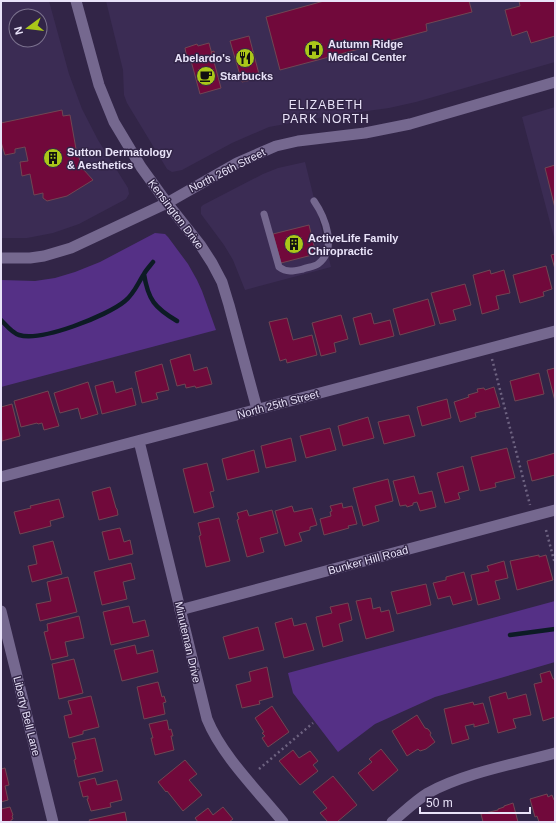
<svg xmlns="http://www.w3.org/2000/svg" width="556" height="823" viewBox="0 0 556 823" font-family="Arial,sans-serif">
<style>
.built{fill:#3b2c54;fill-rule:evenodd}
.green{fill:#553086}
.lines{fill:none;stroke-linecap:round;stroke-linejoin:round}
.stream{stroke:#0d1b25;stroke-width:4.5}
.building{fill:#71093b;stroke:#704653}
.path{stroke:#6e6381;stroke-width:2.5;stroke-dasharray:2 3;stroke-linecap:butt}
.service{stroke:#75688f;stroke-width:7}
.minor{stroke:#75688f;stroke-width:11}
.labels{text-anchor:middle;dominant-baseline:central;stroke-width:3;stroke-linejoin:round;paint-order:stroke}
.poi-label{font-size:11px;font-weight:bold;fill:#e9e3f9;stroke:#322547;text-anchor:start}
.street-label{font-size:11px;fill:#e9e3f9;stroke:#322547}
.neighbourhood-label{font-size:12px;letter-spacing:1px;fill:#e9e3f9;stroke:#322547}
</style>
<rect width="100%" height="100%" fill="#322547"/>
<path class="built" d="M1,1H49L69,74L82,109L98,140L128,188L129,194L126,199L79,224L53,233L27,238H1ZM16,16H40V40H16Z
M106,1H555V62L416,102L389,108L323,117L269,127L232,143L182,170L172,172L167,169L127,103L124,95L123,70Z
M555,107V241L522,117Z
M305,162L331,267L245,290L233,260L224,245L201,214V207L203,205L263,174L278,168Z"/>
<path class="green" d="M155,233L165,234L168,237L188,264L197,280L202,291L216,330L1,387V280L35,281L55,278L75,272L100,262Z
M555,601V662L435,697L375,724L338,752L293,693L288,673Z"/>
<g class="lines">
<path class="stream" d="M144,274C148,300 155,308 177,321
M1,320C6,325 12,333 19,335C41,342 107,316 125,301C134,294 138,283 144,274C146,270 150,266 153,262
M510,635L555,629"/>
</g>
<path class="building" d="M324,1H469L472,12L426,24L427,31L280,70L266,17Z
M519,1H555V36L531,43L527,31L512,36L505,10L520,6Z
M249,36L260,78L242,82L230,41Z
M209,43L221,88L200,94L190,57L187,58L185,48L197,44L198,46Z
M214,51L217,62L214,63L211,52Z
M62,110L63,116L70,115L76,149H77L81,166L80,169H83L93,180L67,196L47,201L43,198V193L34,195L30,174L22,176L20,162L28,161L25,147L15,149V153L5,155L1,142V123Z
M555,165V208L545,168Z
M309,225L316,254L281,263L273,234Z
M555,254V269L551,255Z
M546,266L552,289L543,292L544,296L520,303L513,275Z
M490,270L491,274L504,270L510,293L496,296L499,309L482,314L473,275Z
M465,284L471,305L453,310L456,320L440,324L431,293Z
M428,299L435,325L400,335L393,309Z
M371,313L374,324L390,320L394,336L360,345L353,318Z
M341,315L348,339L334,343L336,352L321,356L312,323Z
M287,318L293,340L312,335L317,355L287,363L286,359L280,361L269,322Z
M190,354L194,371L207,367L212,384L196,388L195,386L186,388L185,384L177,386L170,360Z
M162,364L169,390L156,393L158,399L142,403L135,372Z
M555,368V401L547,370Z
M539,373L544,394L515,401L510,381Z
M113,381L116,393L132,388L136,405L102,414L95,386Z
M88,382L98,414L81,419L78,408L60,413L54,393Z
M494,387L500,407L475,413L476,417L460,422L454,402L469,397L468,395L478,392L477,389L484,388L485,390Z
M48,391L59,426L44,430L42,423L38,424L37,423L21,427L14,401Z
M447,399L451,418L422,426L417,407Z
M12,404L20,436L2,441L1,407Z
M409,415L415,436L384,444L378,422Z
M368,417L374,438L343,446L338,426Z
M330,428L336,450L306,458L300,436Z
M291,438L296,461L266,468L261,446Z
M507,448L515,478L495,483L496,487L480,491L471,457Z
M254,450L259,472L227,480L222,459Z
M555,453V475L532,481L527,461Z
M207,463L214,491L210,492L214,507L194,513L183,469Z
M463,466L469,490L458,493L460,499L445,503L437,473Z
M414,476L419,494L432,491L436,507L420,511L417,502L413,503V505L407,507L406,505L400,506L393,481Z
M388,479L393,501L375,506L379,521L363,526L353,488Z
M110,487L116,508L117,509L118,515L99,520L92,492Z
M59,499L64,517L50,521L51,526L20,534L14,512L31,508L30,506Z
M342,503L343,508L352,506L357,524L348,526L349,528L324,535L320,519L331,516L330,512L332,511L330,506Z
M292,506L294,512L312,508L317,525L310,527V530L299,533L302,541L285,546L275,511Z
M247,510L249,516L272,510L278,533L260,538L264,552L247,557L237,520L239,519L237,513Z
M219,518L230,561L206,567L199,536L201,535L198,523Z
M120,528L124,542L130,540L133,554L109,560L102,532Z
M53,541L62,574L32,582L28,566L37,564L33,546Z
M539,555V557L546,555L553,580L517,590L510,561Z
M504,561L508,578L495,581L500,599L478,605L471,575L489,571L487,566Z
M131,563L135,579L123,582L127,599L102,605L94,572Z
M464,572L472,600L453,605L450,596L438,599L433,583L446,580V577Z
M68,577L77,612L40,621L36,604L51,601L47,582Z
M426,584L431,605L397,614L391,592Z
M371,598L373,609L380,607L381,612L389,610L394,631L366,639L356,601Z
M348,603L352,620L339,624L343,641L323,647L316,617L332,613L330,607Z
M129,606L133,623L145,620L149,636L111,645L103,612Z
M79,616L84,638L65,642L68,656L51,660L44,632L48,631L47,624Z
M292,618L294,626L306,623L314,650L284,658L275,623Z
M258,627L264,650L229,659L223,637Z
M135,645L137,654L153,650L158,672L122,681L114,650Z
M74,659L83,693L59,699L52,664Z
M267,667L273,697L259,701L260,704L242,708L236,685L251,681L249,672Z
M550,671L553,679H555V717L543,721L534,684L542,682L540,674Z
M158,682L162,697L164,696L166,702L163,703L165,714L144,719L137,687Z
M506,692L508,699L526,694L531,715L513,719L516,728L498,733L489,697Z
M91,696L99,727L83,731V734L69,738L64,716L72,714L68,701Z
M473,702L474,705L483,703L489,723L474,727V724L465,726L469,739L452,744L444,709Z
M272,706L289,732L268,747L262,738L265,736L262,733L264,732L255,718Z
M417,715L425,728L428,729L431,733L430,735L435,742L426,749L420,751L418,749L407,756L392,731Z
M167,720L169,730L171,729L173,736H171L174,750L155,755L151,738H153L149,724Z
M95,738L103,771L78,777L74,760L76,759L72,743Z
M381,749L398,770L373,791L358,773L372,762L369,759Z
M293,750L299,758L310,751L318,761L313,765L318,771L300,785L279,761Z
M185,760L197,774L189,780L202,795L183,811L167,791L166,792L158,782Z
M5,768L9,785L5,786L8,800L1,802V769Z
M333,776L357,805L337,822H328L320,813L327,808L313,792Z
M95,778L97,785L117,780L122,800L110,803L111,807L91,811L87,799H88V796L83,797L79,782Z
M547,794L548,797L552,795L554,800H555V822H539L537,816L535,817L530,799Z
M513,803L518,822H483L481,814L498,810V809L504,807V806Z
M10,807L13,815L12,816L13,819L11,820V822H1V809Z
M223,807L233,819L229,822H198L195,818L208,808L213,815Z
M125,812L127,822H90L89,820Z"/>
<g class="lines">
<path class="path" d="M492,359L530,505
M546,530L555,564
M259,769L313,723"/>
<path class="service" d="M264,214L279,267C287,273 294,271 303,269C308,267 314,267 318,264C338,249 325,217 314,201"/>
<path class="minor" d="M76,1L99,85L114,122L141,167L167,203L201,246L212,263L222,282L229,305L257,409
M1,258H30L44,256L71,248L167,203L237,163L276,146L298,141L365,133L410,124L555,82
M139,441L207,719C222,756 258,791 283,822
M1,477L555,331
M180,610L555,510
M1,611L53,822
M392,822C404,812 415,801 428,793C464,773 515,764 555,753"/>
</g>
<defs>
<g id="hospital-disc" transform="scale(1)"><circle r="9.5" fill="#aac719" stroke="#322547"/><path d="M-5-5h3v3.5h4V-5h3V5h-3V1.5h-4V5h-3Z" fill="#111"/></g>
<g id="restaurant-disc" transform="scale(1)"><circle r="9.5" fill="#aac719" stroke="#322547"/><path d="M-5-6h1v4h1v-4h1v4h1v-4h1v5L-1.5 .5V6h-2V.5L-5-1ZM5-6V6H3V1.5H1.5Q1.5-4 5-6Z" fill="#111"/></g>
<g id="cafe-disc" transform="scale(1)"><circle r="9.5" fill="#aac719" stroke="#322547"/><path d="M-5.5-4.5H6V0H3Q3 3.5 0 3.5H-2.5Q-5.5 3.5-5.5 0ZM3-3.2v2h1.7v-2ZM-6 4.5H4V6H-6Z" fill="#111"/></g>
<g id="building-disc" transform="scale(1)"><circle r="9.5" fill="#aac719" stroke="#322547"/><path d="M-4-6H4V6H1V3H-1V6H-4ZM-2.5-4.3h1.7v1.8h-1.7ZM.8-4.3h1.7v1.8H.8ZM-2.5-1h1.7V.8h-1.7ZM.8-1h1.7V.8H.8Z" fill="#111"/></g>
</defs>
<g fill-rule="evenodd">
<use href="#hospital-disc" x="314" y="50"/>
<use href="#restaurant-disc" x="245" y="58"/>
<use href="#cafe-disc" x="206" y="76"/>
<use href="#building-disc" x="53" y="158"/>
<use href="#building-disc" x="294" y="244"/>
</g>
<g class="labels">
<g class="poi-label">
<text x="328" y="44">Autumn Ridge<tspan x="328" dy="13">Medical Center</tspan></text>
<text x="231" y="58" text-anchor="end">Abelardo's</text>
<text x="220" y="76">Starbucks</text>
<text x="67" y="152">Sutton Dermatology<tspan x="67" dy="13">&amp; Aesthetics</tspan></text>
<text x="308" y="238">ActiveLife Family<tspan x="308" dy="13">Chiropractic</tspan></text>
</g>
<g class="street-label">
<text transform="translate(227 170) rotate(-27)">North 26th Street</text>
<text transform="translate(176 214) rotate(53)">Kensington Drive</text>
<text transform="translate(278 404) rotate(-15)">North 25th Street</text>
<text transform="translate(368 560) rotate(-15)">Bunker Hill Road</text>
<text transform="translate(188 642) rotate(77)">Minuteman Drive</text>
<text transform="translate(27 716) rotate(76)">Liberty Bell Lane</text>
</g>
<g class="neighbourhood-label">
<text x="326" y="105">ELIZABETH<tspan x="326" dy="14">PARK NORTH</tspan></text>
</g>
</g>
<rect width="556" height="823" fill="none" stroke="#e9e3f9" stroke-width="4"/>
<g transform="translate(28 28) rotate(255)"><circle r="19" fill="#322547" stroke="#7b718e"/>
<path d="M0-3L7 15L0 10L-7 15Z" fill="#aac719"/>
<text y="-6" font-size="11" font-weight="bold" text-anchor="middle" fill="#e9e3f9">N</text>
</g>
<path d="M420 807v6h110v-6" fill="none" stroke="#e9e3f9" stroke-width="2"/>
<text x="426" y="807" font-size="12" fill="#e9e3f9" stroke="#322547" stroke-width="3" paint-order="stroke">50 m</text>
</svg>
